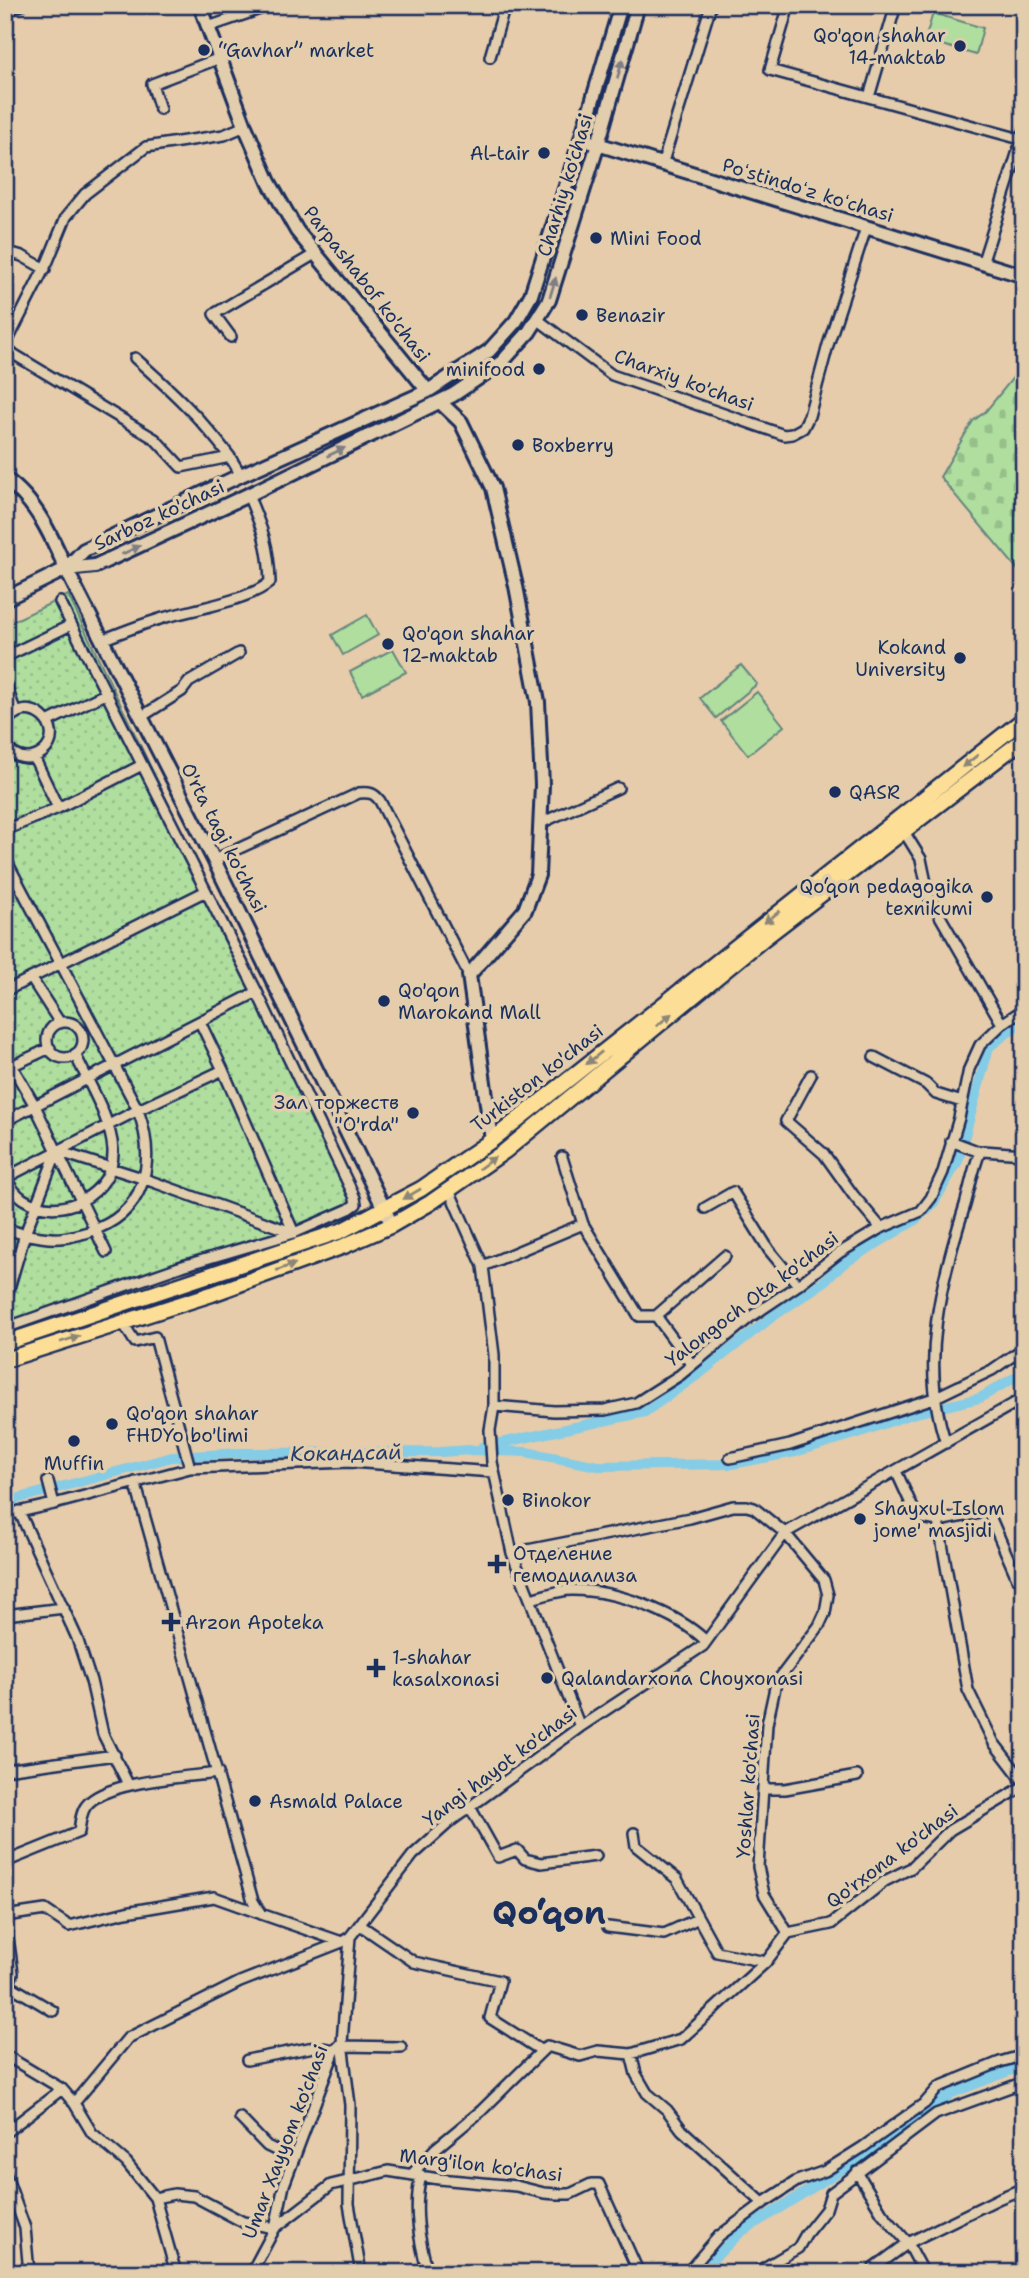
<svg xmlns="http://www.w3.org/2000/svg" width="1029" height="2278" viewBox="0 0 1029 2278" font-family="'Shantell Sans',sans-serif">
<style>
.cemetery{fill:url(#cemetery-stones);stroke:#65867e;stroke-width:2}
.park{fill:url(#park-dots);stroke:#65867e;stroke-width:2}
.pitch{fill:#afde9e;stroke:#65867e;stroke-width:2}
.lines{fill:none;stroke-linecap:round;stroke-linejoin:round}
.canal{stroke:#85cce6;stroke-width:10}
.street-casing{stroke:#1b2f5e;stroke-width:14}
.secondary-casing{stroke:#1b2f5e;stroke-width:18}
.primary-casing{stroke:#1b2f5e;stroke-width:19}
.street{stroke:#e2cdac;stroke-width:9}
.secondary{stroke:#e2cdac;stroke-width:12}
.primary{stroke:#fdde96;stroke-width:14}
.oneway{fill:#7e7e85}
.oneway2{fill:#8c867a}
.poi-dot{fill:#1b2f5e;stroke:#e2cdac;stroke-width:2.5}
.labels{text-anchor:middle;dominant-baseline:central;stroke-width:7;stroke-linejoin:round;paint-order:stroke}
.poi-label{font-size:19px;fill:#1b2f5e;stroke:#e2cdac;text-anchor:start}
.street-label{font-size:19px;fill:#1b2f5e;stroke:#e2cdac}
.water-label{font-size:21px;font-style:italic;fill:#263f6c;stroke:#e2cdac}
.town-label{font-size:33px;font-weight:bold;fill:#1b2f5e;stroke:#e2cdac}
</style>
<defs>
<pattern id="cemetery-stones" width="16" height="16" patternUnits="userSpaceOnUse" patternTransform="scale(1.75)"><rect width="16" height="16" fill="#afde9e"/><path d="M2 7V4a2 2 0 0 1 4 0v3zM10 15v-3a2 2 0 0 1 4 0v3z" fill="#96bf8a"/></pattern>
<pattern id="park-dots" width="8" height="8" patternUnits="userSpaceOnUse" patternTransform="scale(1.75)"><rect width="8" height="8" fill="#afde9e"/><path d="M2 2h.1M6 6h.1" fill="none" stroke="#96bf8a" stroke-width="1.8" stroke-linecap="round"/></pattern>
</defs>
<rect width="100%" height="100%" fill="#e6ccaa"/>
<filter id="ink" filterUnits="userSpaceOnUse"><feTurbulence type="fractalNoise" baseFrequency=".0143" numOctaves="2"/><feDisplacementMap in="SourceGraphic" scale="14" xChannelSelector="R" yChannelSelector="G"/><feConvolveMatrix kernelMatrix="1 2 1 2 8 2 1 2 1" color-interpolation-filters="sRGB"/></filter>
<g filter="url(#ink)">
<path class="cemetery" d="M1024,364V577L940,477L973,421L986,411Z"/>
<path class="park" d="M68,595L361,1204L353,1213L319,1227L117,1291L79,1310L5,1335V625Z"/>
<path class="pitch" d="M933,13L983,28L976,55L925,40Z
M367,615L378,635L343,655L332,635Z
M393,649L406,672L362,695L350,672Z
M741,665L757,684L716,718L700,698Z
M757,692L784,726L748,755L721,721Z"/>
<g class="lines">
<path class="canal" d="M482,1447L645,1412L699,1374L772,1317L822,1283L843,1264L914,1221L933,1204L958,1161L989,1047L1024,1020
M5,1502L172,1457L243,1453L440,1452L469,1450L526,1452L598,1466L732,1464L795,1452L855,1434L908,1415L980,1398L1024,1372
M699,2273L741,2232L891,2139L952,2093L1024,2065"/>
<g class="street-casing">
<path id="street" d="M789,5L770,70L1024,140
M5,11L22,5
M208,27L272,5
M490,57L505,5
M869,97L896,5
M160,109L152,84L220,58
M662,165L711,5
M5,251L22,256L45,269
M982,264L1024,132
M537,319L612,375L784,435L792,434L803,428L809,416L828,345L866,228
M231,337L214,314L315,254
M5,346L48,261L66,217L85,194L146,147L224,135L245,126
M5,349L155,439L181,467L230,457L241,475
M135,358C171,390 201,418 230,457
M102,640C122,632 142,624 163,618C190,610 251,600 270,582C269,545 262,528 248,495
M5,657L71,625
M5,682L16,713
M141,717L182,691L189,682L239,653
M47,722L107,693
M5,724C28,689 69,730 43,752C38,756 33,758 27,758C17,758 10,752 5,744
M34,757L58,808
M541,823L618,788
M5,830L58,808L142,765
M903,830L921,859L929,897L1002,1024
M5,858L138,1110C157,1163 146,1214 88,1232C70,1237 60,1240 41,1237C29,1235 15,1234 5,1226
M214,860L359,793C370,792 374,793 380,801L469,975
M31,978L60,1023
M5,991L206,891
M200,1022L223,1070L294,1233
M47 1040a18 18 0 1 1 36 0a18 18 0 1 1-36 0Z
M5,1054L35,1106L106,1252
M874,1057L926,1084L936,1094L962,1102
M5,1069L50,1048
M811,1075L786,1121L824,1154L854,1196L881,1228
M5,1121L257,992
M951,1141L980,1152
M562,1157L583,1224
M5,1178C10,1186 15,1194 23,1199C60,1223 115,1194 113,1150C111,1119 88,1082 75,1054
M5,1178L138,1110L223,1070
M449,1190L483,1266L494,1355V1406L490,1430L492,1462L512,1553L580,1727
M705,1208L733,1192L769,1250L798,1285
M483,1266L583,1224L639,1316H656L692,1365
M5,1302L25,1234L57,1151L145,1179L294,1233
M656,1316L725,1256
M123,1323L135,1342L155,1337L190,1468
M5,1328L179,1267L294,1233L349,1209L356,1204L355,1198L257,992L60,602
M494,1406L554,1411L605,1410L636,1403L680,1375L749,1318L798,1285L839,1253L881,1228L921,1211L931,1198L943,1172L959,1118L969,1069L980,1045L1002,1024L1024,1009
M946,1443C919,1366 941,1280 965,1205C970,1187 973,1169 980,1152L983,1151L1024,1154
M730,1458L790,1445L934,1398L992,1370L1024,1348
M896,1471L917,1517L938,1521L968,1690L994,1743L1024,1782
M48,1481L54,1504
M135,1482L253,1901L261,1914L342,1942L350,1937L413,1855L452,1820L580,1727L703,1646L785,1533L1024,1398
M19,1511L77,1638L91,1681L103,1734L128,1784
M5,1515L54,1504L190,1468L350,1462L494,1472
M938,1521L985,1512L989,1514L1017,1578
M512,1553L690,1518L733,1506H747L754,1508L785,1533L824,1580L828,1595L825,1613L819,1626L776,1683L767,1724L758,1867L764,1894L788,1933
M530,1599C543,1596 559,1590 572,1590C615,1590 676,1612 706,1641
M5,1615L64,1608
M5,1770L115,1755
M763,1789H785L857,1776
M470,1807L498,1857L517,1850L525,1859L541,1863L596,1856
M634,1833L636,1846L677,1879L717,1952L766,1962
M5,1862L79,1832C80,1824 81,1812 86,1806C104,1781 188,1777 218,1773
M5,1916L45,1910L69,1926L126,1912L214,1897L259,1913
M5,1916L13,1973L5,1994
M360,1925L414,1962L500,1981L490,2018L542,2051
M608,1927L664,1934L697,1919
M9,1985L53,2011
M342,2043L350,2105L349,2204L361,2273
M342,2046L401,2047
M631,2054L636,2074L647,2093L667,2110L682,2130L763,2203
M5,2055L62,2089L74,2103L92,2133L126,2162L155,2198L176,2273
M247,2060L314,2047L335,2050
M74,2103L128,2038L240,1982L342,1942
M240,2118L267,2146L294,2159
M5,2133L62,2089
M857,2172L882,2213L908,2243L874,2268
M5,2173L25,2228L29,2273
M413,2173L435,2149L481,2111L547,2046L580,2056L598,2051L631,2054L681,2039L766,1962L788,1933L831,1924L885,1881L911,1868L950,1830L1024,1786
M421,2175C413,2209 419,2240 428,2273
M155,2198L174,2194L194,2196L243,2222L275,2228L331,2185L388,2171L439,2179L516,2186L544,2193L557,2194H570L591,2184H599L639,2273
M251,2273L275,2228L284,2185L335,2050L342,2043L350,1937
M687,2273L719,2236L766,2201L797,2181L825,2171L863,2147L925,2103L939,2087L1000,2062L1024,2055
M755,2273L798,2248L806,2234L826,2209L831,2193L936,2114L1024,2082
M924,2273L908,2243L1000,2198L1024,2188"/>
</g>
<g class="secondary-casing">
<path id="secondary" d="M200,5L245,126L269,182L297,231L428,391
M591,142L1024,276
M440,402L461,422L493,488L516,586L538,702L542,785L538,875L525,910L469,975L492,1140
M5,479C35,499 52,537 66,569L214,860L392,1225
M66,569L84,550L241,475L428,391L489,351L516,321L531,295L581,139L621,5
M5,599L66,569L95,566L248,495L453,395L502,362L529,332L549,300L598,144L638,5"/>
</g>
<g class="primary-casing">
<path id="primary" d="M5,1343L341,1231L421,1189L492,1140L1024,719
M5,1360L212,1294L344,1246L392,1225L430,1203L505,1151L763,939L1024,739"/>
</g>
<use href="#street" class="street"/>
<use href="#secondary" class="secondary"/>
<use href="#primary" class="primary"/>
</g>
<defs><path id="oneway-solid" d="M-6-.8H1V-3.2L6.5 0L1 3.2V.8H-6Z" transform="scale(1.75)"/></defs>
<g class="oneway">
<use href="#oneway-solid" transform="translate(620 69) rotate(-74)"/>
<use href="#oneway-solid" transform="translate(553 287) rotate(-73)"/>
<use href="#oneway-solid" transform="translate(336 452) rotate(-26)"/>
<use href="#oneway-solid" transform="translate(131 550) rotate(-25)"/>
</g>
<g class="oneway2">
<use href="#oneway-solid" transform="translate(970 761) rotate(142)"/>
<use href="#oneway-solid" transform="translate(772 917) rotate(142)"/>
<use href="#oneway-solid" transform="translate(664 1020) rotate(-39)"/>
<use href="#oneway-solid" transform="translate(594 1058) rotate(141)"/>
<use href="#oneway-solid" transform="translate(487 1163) rotate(-36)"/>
<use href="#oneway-solid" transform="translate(412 1194) rotate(150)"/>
<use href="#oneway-solid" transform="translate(286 1267) rotate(-20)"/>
<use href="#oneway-solid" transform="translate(70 1339) rotate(-18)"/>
</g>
</g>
<g class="poi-dot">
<circle cx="960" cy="46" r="7"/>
<circle cx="204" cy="50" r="7"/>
<circle cx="544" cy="153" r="7"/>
<circle cx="596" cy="238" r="7"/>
<circle cx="582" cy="315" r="7"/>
<circle cx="539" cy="369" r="7"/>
<circle cx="518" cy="445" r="7"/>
<circle cx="388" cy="644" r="7"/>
<circle cx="960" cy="658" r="7"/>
<circle cx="835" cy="792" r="7"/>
<circle cx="987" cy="897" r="7"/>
<circle cx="384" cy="1001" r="7"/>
<circle cx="413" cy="1113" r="7"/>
<circle cx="112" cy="1424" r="7"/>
<circle cx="74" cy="1441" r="7"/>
<circle cx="508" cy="1500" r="7"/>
<circle cx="860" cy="1519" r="7"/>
<path d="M493.5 1553.5h7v7h7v7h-7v7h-7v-7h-7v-7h7z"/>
<path d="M167.5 1611.5h7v7h7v7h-7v7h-7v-7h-7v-7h7z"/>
<path d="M372.5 1657.5h7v7h7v7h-7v7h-7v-7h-7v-7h7z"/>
<circle cx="547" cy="1678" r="7"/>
<circle cx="255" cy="1801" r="7"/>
</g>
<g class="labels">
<g class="poi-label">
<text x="946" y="35" text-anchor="end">Qo'qon shahar<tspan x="946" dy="22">14-maktab</tspan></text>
<text x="218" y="50">“Gavhar” market</text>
<text x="530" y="153" text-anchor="end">Al-tair</text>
<text x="610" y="238">Mini Food</text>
<text x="596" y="315">Benazir</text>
<text x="525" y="369" text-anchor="end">minifood</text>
<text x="532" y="445">Boxberry</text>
<text x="402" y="633">Qo'qon shahar<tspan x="402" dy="22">12-maktab</tspan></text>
<text x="946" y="647" text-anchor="end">Kokand<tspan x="946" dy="22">University</tspan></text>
<text x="849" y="792">QASR</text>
<text x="973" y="886" text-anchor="end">Qo‘qon pedagogika<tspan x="973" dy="22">texnikumi</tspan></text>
<text x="398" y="990">Qo'qon<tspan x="398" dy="22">Marokand Mall</tspan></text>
<text x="399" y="1102" text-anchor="end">Зал торжеств<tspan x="399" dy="22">"O'rda"</tspan></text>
<text x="126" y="1413">Qo'qon shahar<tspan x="126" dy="22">FHDYo bo'limi</tspan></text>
<text x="74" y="1463" text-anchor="middle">Muffin</text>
<text x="522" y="1500">Binokor</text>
<text x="874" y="1508">Shayxul Islom<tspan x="874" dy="22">jome' masjidi</tspan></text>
<text x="513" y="1553">Отделение<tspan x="513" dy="22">гемодиализа</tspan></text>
<text x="185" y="1622">Arzon Apoteka</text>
<text x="392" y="1657">1-shahar<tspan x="392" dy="22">kasalxonasi</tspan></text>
<text x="561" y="1678">Qalandarxona Choyxonasi</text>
<text x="269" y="1801">Asmald Palace</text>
</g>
<g class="street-label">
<text transform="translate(565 185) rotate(-73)">Charhiy ko'chasi</text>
<text transform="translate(808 190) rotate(17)">Poʻstindoʻz koʻchasi</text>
<text transform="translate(367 284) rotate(52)">Parpashabof ko'chasi</text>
<text transform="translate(684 380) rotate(20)">Charxiy ko'chasi</text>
<text transform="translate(159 515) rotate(-25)">Sarboz ko'chasi</text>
<text transform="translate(224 838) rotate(63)">O'rta tagi ko'chasi</text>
<text transform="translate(537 1078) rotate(-38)">Turkiston ko'chasi</text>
<text transform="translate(752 1299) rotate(-37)">Yalongoch Ota ko'chasi</text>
<text transform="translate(500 1766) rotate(-37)">Yangi hayot ko'chasi</text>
<text transform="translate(748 1786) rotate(-86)">Yoshlar ko'chasi</text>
<text transform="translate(892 1856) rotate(-37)">Qo'rxona ko'chasi</text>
<text transform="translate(285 2142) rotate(-69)">Umar Xayyom ko'chasi</text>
<text transform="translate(481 2165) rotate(7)">Marg'ilon ko'chasi</text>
</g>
<g class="water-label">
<text transform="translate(346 1453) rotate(-1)">Кокандсай</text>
</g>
<g class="town-label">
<text x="549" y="1912">Qo‘qon</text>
</g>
</g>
<rect width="1029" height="2278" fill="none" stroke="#e2cdac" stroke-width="28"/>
<rect x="14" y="14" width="1001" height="2250" fill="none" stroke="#1b2f5e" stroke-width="2.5" filter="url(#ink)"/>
</svg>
